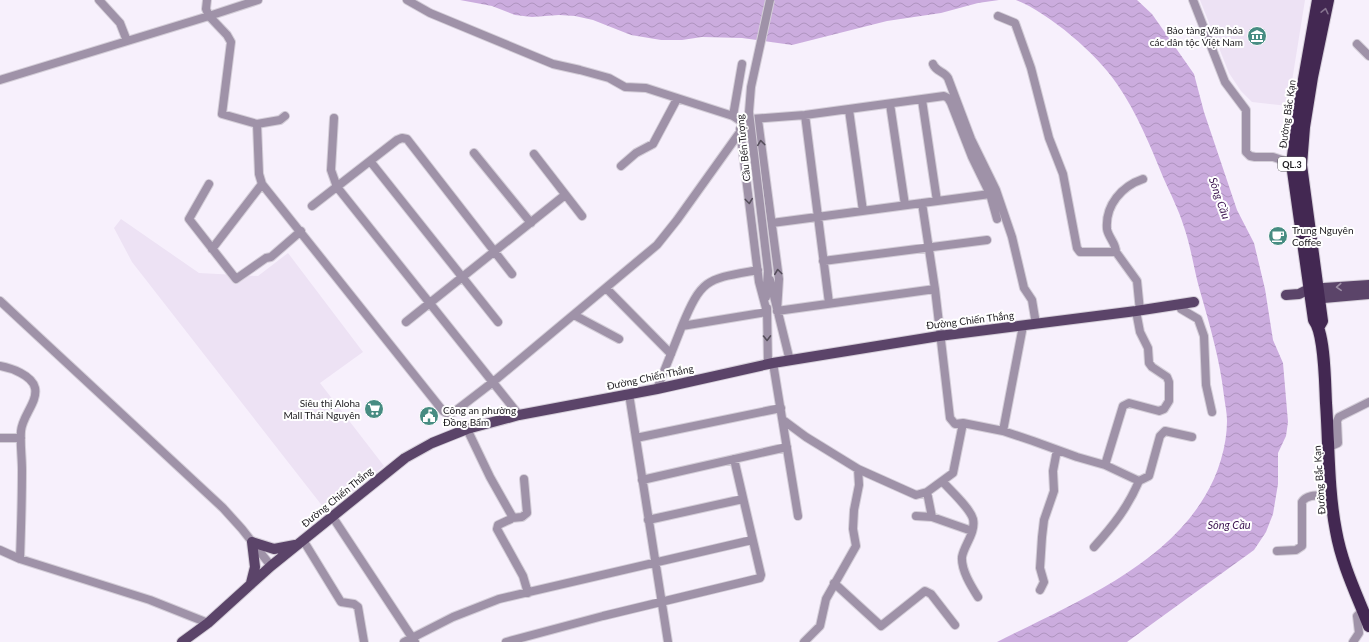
<svg xmlns="http://www.w3.org/2000/svg" width="1369" height="642" viewBox="0 0 1369 642" font-family="Lato,sans-serif">
<style>
.built{fill:#ede2f4}
.water{fill:url(#water-waves)}
.lines{fill:none;stroke-linecap:round;stroke-linejoin:round}
.minor-casing{stroke:#d4ced8;stroke-width:10}
.major-casing{stroke:#d4ced8;stroke-width:12}
.highway-casing{stroke:#d4ced8;stroke-width:14}
.minor{stroke:#9f92a8;stroke-width:8}
.major{stroke:#5b4469;stroke-width:10}
.highway{stroke:#432852;stroke-width:12}
.minor-bridge-casing{stroke:#d4ced8;stroke-width:10;stroke-linecap:butt}
.minor-bridge{stroke:#9f92a8;stroke-width:8}
.oneway{stroke:#85738f}
.oneway2{stroke:#564f5c}
.oneway3{stroke:#9d8fa5}
.labels{text-anchor:middle;dominant-baseline:central;stroke-width:4;stroke-linejoin:round;paint-order:stroke}
.shield{fill:#fff;stroke:#5f5e61;stroke-width:1}
.shield-label{font-size:9px;font-weight:bold;fill:#1b191d}
.poi-label{font-size:10px;fill:#1b191d;stroke:#fff;text-anchor:end}
.street-label{font-size:10px;fill:#1b191d;stroke:#fff}
.water-label{font-size:11px;font-style:italic;fill:#3d1551;stroke:#fff}
</style>
<defs>
<pattern id="water-waves" width="16" height="10" patternUnits="userSpaceOnUse"><rect width="16" height="10" fill="#cbacde"/><path d="M0 5q4-4 8 0t8 0" fill="none" stroke="#ae93be"/></pattern>
</defs>
<rect width="100%" height="100%" fill="#f7f0fc"/>
<path class="built" d="M1200,0H1305L1288,106L1252,102L1241,91L1229,73Z
M121,219L199,273L258,276L288,253L363,352L320,383L384,466L327,512L132,262L114,228Z"/>
<path class="water" d="M460,0H999L978,3L941,13L887,21L792,45L742,38L702,37L682,40H661L631,35L593,20L575,16L559,15L532,17L515,15L492,6Z
M1016,0H1137L1152,14L1194,74L1204,112L1237,210L1254,243L1265,289L1273,340L1283,363L1288,422L1286,436L1278,453V484L1273,514L1266,532L1254,550L1127,642H997C1068,606 1163,568 1205,496C1218,475 1227,446 1227,421C1227,413 1225,404 1224,396C1220,360 1210,326 1200,291C1194,270 1191,247 1184,227C1179,210 1170,193 1163,177C1150,145 1137,113 1117,84C1097,54 1049,13 1016,0Z"/>
<g class="lines">
<g class="minor-casing">
<path id="minor" d="M99,0L120,23L127,41
M258,0L209,16L227,35L231,42L222,114L257,124L259,174L262,184L443,411L448,414L454,412L493,382L657,245L677,220L740,132
M407,0L430,13L553,64L580,70L609,78L625,87L646,88L733,116L739,120L805,115L944,96L948,98L951,103L972,157L990,194L997,219
M1193,0L1225,82L1246,110V152L1250,156L1255,157H1273L1297,165
M998,16L1015,23L1031,68L1049,138L1063,174L1077,248L1080,252H1116L1137,281L1140,311
M1357,44L1369,56
M933,64C936,72 944,71 948,78L971,139L996,190L1012,237L1024,288L1032,300L1036,324
M0,80L209,16L206,9L207,0
M922,100L937,201
M890,104L905,205
M849,110L863,211
M805,115L829,303
M733,116L742,64
M334,118L331,170L337,187L519,415
M758,120L779,279L777,311L935,289
M257,124L280,120L285,116
M474,153L531,223
M534,154L582,216
M370,161L498,322
M621,166L636,153L653,144L677,99
M209,184L189,219L236,279L266,258L271,257L301,231
M312,206L397,140L402,138L407,139L512,274
M772,223L990,194
M212,249L262,184
M1116,252C1116,243 1108,237 1107,229C1105,205 1122,186 1143,179
M823,261L987,240
M770,280L790,361
M606,288L671,354
M766,297L768,271
M0,301L223,508L242,529L271,566
M1179,304L1181,309L1198,319L1204,336L1206,385L1212,412
M767,308L768,365
M574,315L619,339
M406,322L565,195
M682,326C702,277 708,279 758,270
M773,363L798,516
M0,366C11,368 32,375 35,388C38,402 22,416 21,431C20,444 22,457 22,470C22,500 21,530 20,559
M657,389L682,326L767,312L759,282L740,129
M629,394L668,642
M783,420L806,437L858,469L916,495L927,492L953,473L963,423L955,424L950,418L935,289L922,203
M963,423L1003,431L1033,441L1077,457L1105,465L1139,481L1149,476L1160,436L1165,431L1192,437
M467,429L490,477L512,516L511,519L498,525L497,529L523,576L528,593
M1003,431L1023,326
M0,438H21
M636,438L781,408
M1329,447L1338,443L1337,421L1339,417L1369,402
M1105,465L1123,406L1129,403L1159,411L1164,409L1169,401V382L1167,377L1152,367L1149,363L1148,348L1140,332L1136,311
M642,480L787,447
M942,481C950,490 970,508 973,519C976,533 964,545 962,557C961,570 971,586 978,597
M927,492L932,517
M332,516L415,642
M916,516L932,517L972,531
M512,518L522,517L527,513L524,479
M648,520L743,499
M303,540L341,602L354,604L358,607L364,642
M1094,547C1113,526 1128,507 1139,481
M0,550L20,559L150,600L208,623
M1277,551L1296,550L1302,546V502C1307,493 1322,496 1331,495
M834,583L881,626L925,591L931,594L955,625
M1040,590L1044,582L1040,568L1042,537L1044,520L1054,491L1053,471L1057,450
M404,642L453,617L499,599L752,540
M506,642L603,616L760,578L761,575L734,459
M804,642L820,626L826,599L856,546L853,529L854,510L859,485L858,469
M1353,642L1359,633L1357,616L1363,610"/>
</g>
<g class="major-casing">
<path id="major" d="M1286,295L1299,294L1309,289L1369,285
M1312,299L1369,294
M252,542L274,549L295,545
M251,583L255,567L252,542
M182,642L208,623L271,566L405,458L432,443L467,429L519,415L657,389L773,363L939,336L1136,311L1194,302"/>
</g>
<g class="highway-casing">
<path id="highway" d="M1318,0L1300,102L1292,164L1314,320C1325,333 1325,385 1326,403C1329,446 1328,490 1336,531C1342,565 1357,595 1369,626
M1319,326L1322,321L1301,165L1304,127L1312,77L1328,0"/>
</g>
<use href="#minor" class="minor"/>
<use href="#major" class="major"/>
<use href="#highway" class="highway"/>
<g class="minor-bridge-casing">
<path id="minor-bridge" d="M768,271L749,112L751,87L770,0"/>
</g>
<use href="#minor-bridge" class="minor-bridge"/>
</g>
<defs><path id="oneway-chevron" d="M-2-3.5L2.5 0L-2 3.5" fill="none" stroke-width="1.6" stroke-linecap="round" stroke-linejoin="round"/></defs>
<use class="oneway" href="#oneway-chevron" transform="translate(1325 11) rotate(-77)"/>
<g class="oneway2">
<use href="#oneway-chevron" transform="translate(761 143) rotate(-97)"/>
<use href="#oneway-chevron" transform="translate(749 201) rotate(83)"/>
<use href="#oneway-chevron" transform="translate(778 272) rotate(-97)"/>
<use href="#oneway-chevron" transform="translate(767 338) rotate(89)"/>
</g>
<use class="oneway3" href="#oneway-chevron" transform="translate(1339 287) rotate(177)"/>
<defs>
<g id="museum-disc" transform="scale(1)"><circle r="9.5" fill="#478c82" stroke="#fff"/><path d="M0-6L6-3V-2H-6V-3ZM-5-1h2V3h-2ZM-1-1h2V3h-2ZM3-1h2V3H3ZM-6 4H6V6H-6Z" fill="#fff"/></g>
<g id="cafe-disc" transform="scale(1)"><circle r="9.5" fill="#478c82" stroke="#fff"/><path d="M-5.5-4.5H6V0H3Q3 3.5 0 3.5H-2.5Q-5.5 3.5-5.5 0ZM3-3.2v2h1.7v-2ZM-6 4.5H4V6H-6Z" fill="#fff"/></g>
<g id="supermarket-disc" transform="scale(1)"><circle r="9.5" fill="#478c82" stroke="#fff"/><path d="M-6-5.5h2.5l.6 2H6L4.5 2H-2.5L-4.4-4H-6ZM-1.5 3.2a1.3 1.3 0 1 0 .1 0ZM3 3.2a1.3 1.3 0 1 0 .1 0Z" fill="#fff"/></g>
<g id="civic-disc" transform="scale(1)"><circle r="9.5" fill="#478c82" stroke="#fff"/><path d="M-.6-6.5H3V-4.5H.6V-3L4-1V1h2V6H-6V1h2V-1L-.6-3ZM-1.2 2.5V6h2.4V2.5Z" fill="#fff"/></g>
</defs>
<g fill-rule="evenodd">
<use href="#museum-disc" x="1257" y="36"/>
<use href="#cafe-disc" x="1278" y="236"/>
<use href="#supermarket-disc" x="374" y="409"/>
<use href="#civic-disc" x="429" y="416"/>
</g>
<g class="labels">
<rect class="shield" x="1278" y="157" width="28" height="14" rx="3"/>
<g class="shield-label">
<text x="1292" y="164">QL.3</text>
</g>
<g class="poi-label">
<text x="1243" y="30">Bảo tàng Văn hóa<tspan x="1243" dy="12">các dân tộc Việt Nam</tspan></text>
<text x="1292" y="230" text-anchor="start">Trung Nguyên<tspan x="1292" dy="12">Coffee</tspan></text>
<text x="360" y="403">Siêu thị Aloha<tspan x="360" dy="12">Mall Thái Nguyên</tspan></text>
<text x="443" y="410" text-anchor="start">Công an phường<tspan x="443" dy="12">Đồng Bẩm</tspan></text>
</g>
<g class="street-label">
<text transform="translate(1287 114) rotate(-82)">Đường Bắc Kạn</text>
<text transform="translate(743 148) rotate(-96)">Cầu Bến Tượng</text>
<text transform="translate(970 320) rotate(-7)">Đường Chiến Thắng</text>
<text transform="translate(650 377) rotate(-12)">Đường Chiến Thắng</text>
<text transform="translate(1319 480) rotate(-94)">Đường Bắc Kạn</text>
<text transform="translate(337 497) rotate(-39)">Đường Chiến Thắng</text>
</g>
<g class="water-label">
<text transform="translate(1220 198) rotate(71)">Sông Cầu</text>
<text x="1229" y="524">Sông Cầu</text>
</g>
</g>
</svg>
